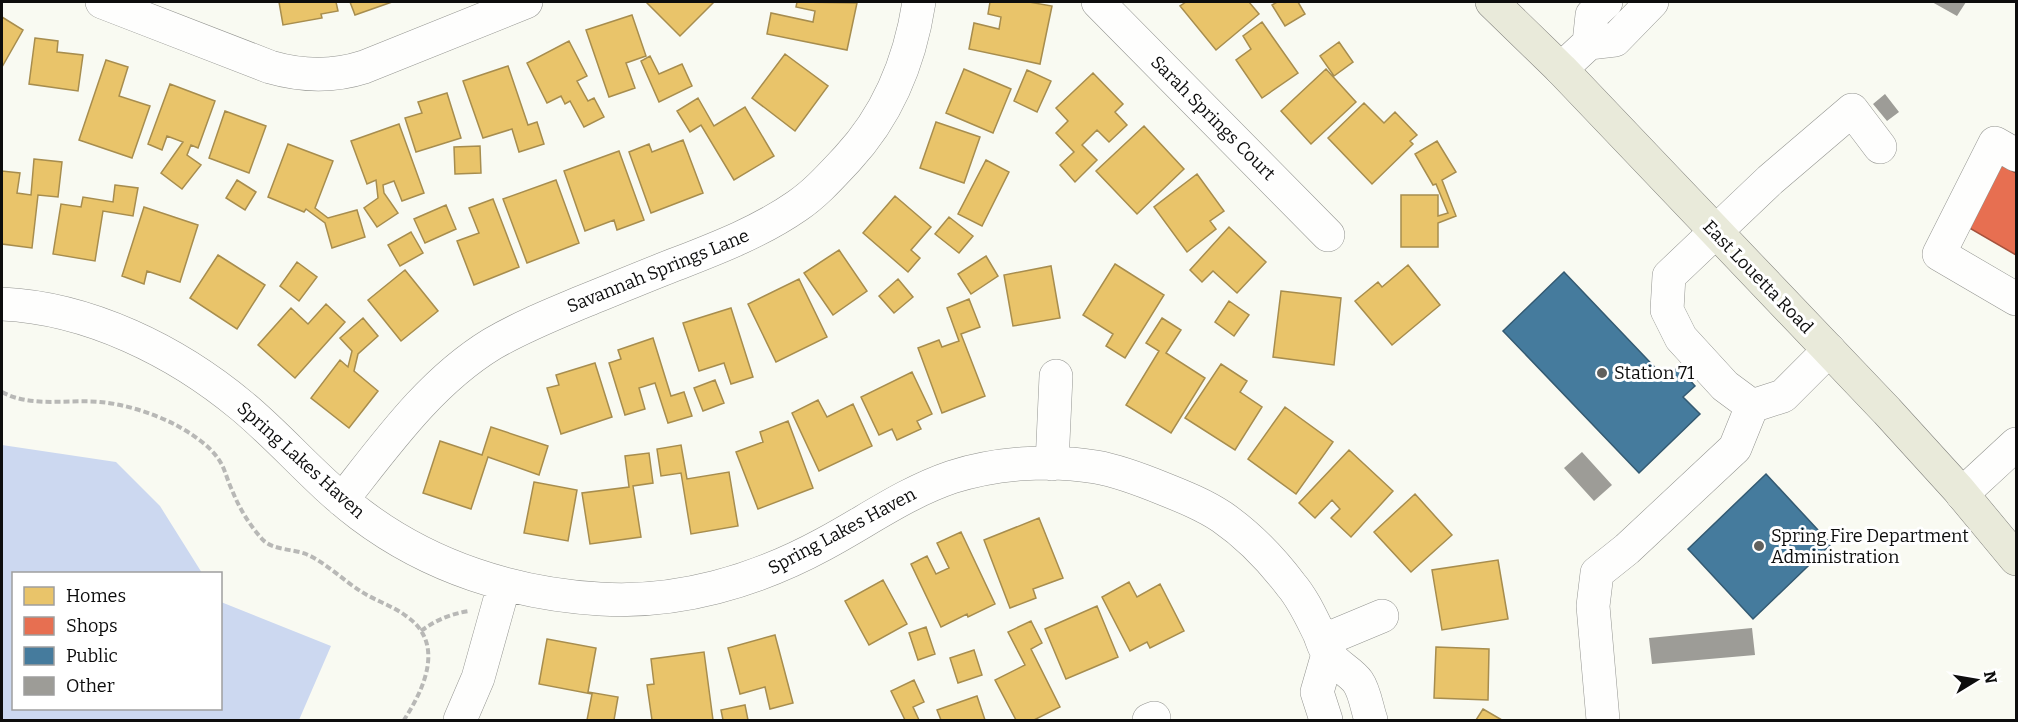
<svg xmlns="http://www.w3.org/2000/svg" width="2018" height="722" viewBox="0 0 2018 722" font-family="Bitter,serif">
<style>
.water{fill:#ccd8f0}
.homes{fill:#e9c46a;stroke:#a78d4e;stroke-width:1.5}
.shops{fill:#e76f51;stroke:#a6523d;stroke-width:1.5}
.public{fill:#457b9d;stroke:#345a72;stroke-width:1.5}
.building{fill:#9d9c97}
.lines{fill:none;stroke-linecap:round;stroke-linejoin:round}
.minor-casing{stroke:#939490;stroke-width:34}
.major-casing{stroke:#81817d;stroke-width:34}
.path{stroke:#b8b8b6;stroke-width:4;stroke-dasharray:6 3;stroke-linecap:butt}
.minor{stroke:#fefefd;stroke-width:33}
.major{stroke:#e9eada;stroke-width:33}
.poi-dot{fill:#60605d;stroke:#fff;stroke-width:2}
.labels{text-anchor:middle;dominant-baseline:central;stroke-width:6;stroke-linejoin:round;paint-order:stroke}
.street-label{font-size:18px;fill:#0d0d0d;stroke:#fff}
.poi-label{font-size:18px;fill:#0d0d0d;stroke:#fff;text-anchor:start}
</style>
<rect width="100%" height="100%" fill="#f9faf2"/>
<path class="water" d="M2,445L116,462L160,506L202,573L14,574V708H220L221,602L331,646L299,720H2Z"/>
<path class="homes" d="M279,2H336L338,11L321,14L322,18L283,25Z
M350,2H392L355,15Z
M646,2H714L680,36Z
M797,2L857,3L847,50L767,34L771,13L813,22L815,11L796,7Z
M990,2H1029L1052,6L1040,64L969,49L974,23L999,29L1001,17L988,14Z
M1186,2H1249L1259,14L1216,50L1180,6Z
M1277,2H1298L1305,14L1285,26L1272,5Z
M632,15L646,56L626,63L635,88L609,97L586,30Z
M2,17L23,30L2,67Z
M1262,22L1298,73L1262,98L1236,60L1251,49L1243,36Z
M35,38L58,41L57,52L83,55L78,91L29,84Z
M569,41L587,76L577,81L588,101L594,98L604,117L584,127L570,101L565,104L561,96L547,103L527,63Z
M1339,42L1353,62L1334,76L1320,56Z
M785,54L828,86L795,131L752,98Z
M650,56L659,74L682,64L692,86L659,102L641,61Z
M106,60L128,67L119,96L150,106L132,158L79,140Z
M508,66L528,125L537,122L544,144L519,152L512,129L483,138L463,81Z
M964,69L1011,89L993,133L946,113Z
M1326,69L1356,102L1311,144L1281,111Z
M1027,70L1051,81L1037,112L1014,101Z
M1093,73L1123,104L1115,112L1127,125L1109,142L1097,130L1082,145L1097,160L1075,182L1060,165L1074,152L1056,133L1068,121L1056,108Z
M170,84L215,101L198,148L191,145L187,155L201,165L182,189L161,173L183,142L167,136L162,150L148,144Z
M447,93L461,138L416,152L405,118L422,113L418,102Z
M698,98L714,126L745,107L774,156L734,180L701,125L690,132L677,111Z
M1364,103L1384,123L1395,112L1417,135L1410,141L1413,144L1372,184L1328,138Z
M225,111L266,126L249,173L209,158Z
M936,122L980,137L964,183L920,168Z
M399,124L424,193L402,201L394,181L383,185L384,193L398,213L377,227L364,208L378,198L376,180L367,184L351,141Z
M1144,126L1184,169L1137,214L1096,171Z
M683,140L703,193L651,213L629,152L649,144L652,152Z
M1437,141L1456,172L1442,180L1456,216L1438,223V247H1401V195H1438V216L1448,213L1436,184L1433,185L1415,154Z
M288,144L333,161L315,208L328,218L357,210L365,237L332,248L325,223L306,209L304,212L268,197Z
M480,146L481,173L455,174L454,147Z
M619,151L644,220L617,230L614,220L585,231L564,171Z
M34,159L62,162L58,197L38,195L32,248L2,244V171L20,173L17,193L31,195Z
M986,160L1009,172L982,226L958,214Z
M1197,174L1224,211L1210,221L1216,229L1187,252L1154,207Z
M237,180L256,192L245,210L226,198Z
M556,180L579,243L527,263L503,199Z
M115,185L138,188L133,216L103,211L95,261L53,254L61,204L81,207L83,197L113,202Z
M895,196L931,227L911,250L920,258L908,272L863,233Z
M493,199L519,267L474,285L457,241L479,233L469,208Z
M446,205L456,229L425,243L414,219Z
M144,207L198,225L180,282L147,271L144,284L122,276Z
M949,217L973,236L959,253L935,234Z
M1229,227L1266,262L1237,293L1213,271L1202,282L1190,270Z
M411,232L423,253L400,266L388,245Z
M839,250L867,291L833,315L804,273Z
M218,255L265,285L237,329L190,298Z
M986,256L998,276L971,294L958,274Z
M297,262L317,277L299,301L280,286Z
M1115,264L1164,295L1125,358L1106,346L1113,334L1083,315Z
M1408,265L1440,305L1392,345L1355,301L1378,282L1382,287Z
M1051,266L1060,318L1013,326L1004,275Z
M405,270L438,311L401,341L368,300Z
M799,279L827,337L776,362L748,304Z
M898,279L913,297L894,313L879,296Z
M1281,291L1341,298L1334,365L1273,357Z
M969,299L980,327L961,334L985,396L942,413L918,348L939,340L942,347L959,341L947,308Z
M1229,301L1249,315L1234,336L1215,322Z
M326,304L345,322L295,378L258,345L291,308L308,324Z
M731,308L753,377L731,384L724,363L699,371L683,323Z
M363,318L378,336L358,354L354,371L378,391L349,428L311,398L340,360L348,367L352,351L340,338Z
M1162,318L1181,330L1166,353L1205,378L1171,433L1126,405L1159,351L1146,343Z
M653,338L671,396L684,392L692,416L668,423L655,383L639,388L645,409L625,415L609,363L621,359L618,350Z
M595,363L612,417L561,434L547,388L559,385L556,375Z
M1221,364L1247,381L1240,392L1262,407L1235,450L1185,418Z
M912,372L932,414L917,421L921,429L897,440L892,429L879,435L861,397Z
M715,380L724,403L703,411L694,388Z
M818,400L827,417L853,404L872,446L819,471L792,413Z
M1285,407L1333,442L1296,494L1248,459Z
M788,421L813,488L758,509L736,452L763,442L760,432Z
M491,427L548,446L539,475L488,457L471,509L423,493L440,441L482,455Z
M681,445L687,479L729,472L738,526L691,534L681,473L661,476L657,449Z
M1349,450L1393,491L1351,537L1331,518L1340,509L1332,500L1315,518L1299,503Z
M649,453L653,483L633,486L641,537L590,544L582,493L629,487L625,456Z
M534,482L577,490L568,541L524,533Z
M1415,494L1452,535L1411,572L1374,532Z
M1039,518L1063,578L1033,589L1036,598L1010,608L984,540Z
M961,532L995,604L968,617L967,614L941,627L911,564L927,556L936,574L949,568L937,543Z
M1498,560L1508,619L1442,630L1432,570Z
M883,580L907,624L869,645L845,601Z
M1129,582L1137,597L1160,584L1184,631L1150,648L1147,642L1130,651L1102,597Z
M1097,606L1118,657L1066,679L1045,629Z
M1031,621L1042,643L1031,649L1060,707L1034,720H1016L995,680L1025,665L1008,632Z
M926,627L935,654L918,660L909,633Z
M775,635L793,703L770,709L765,687L740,694L728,648Z
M547,639L596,648L588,692L618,697L614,720H587L592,694L539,684Z
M1436,647L1489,649L1488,700L1434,698Z
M974,650L982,675L958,683L950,658Z
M704,652L713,720H652L647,685L654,684L651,659Z
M914,680L924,702L913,707L919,720H905L891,691Z
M977,696L985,720H941L937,710Z
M745,705L748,720H723L721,710Z
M1483,709L1502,720H1476Z"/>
<path class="shops" d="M2000,164L2016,173V255L1966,226Z"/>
<path class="public" d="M1564,272L1666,379L1678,367L1695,386L1683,397L1700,414L1639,473L1503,331Z
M1766,474L1831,544L1753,619L1688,549Z"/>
<path class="building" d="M1932,2H1966L1957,16Z
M1885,94L1899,112L1887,121L1873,104Z
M1582,452L1612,485L1594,501L1564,468Z
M1752,628L1755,655L1652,664L1649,638Z"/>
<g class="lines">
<g class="minor-casing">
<path id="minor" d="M102,2L270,67C301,76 333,77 364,67L526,2
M1098,2L1328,235
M1589,43L1592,15L1606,2
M1561,69L1589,43L1615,40L1652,2
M2016,155L1995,143L1939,254L2016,299
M2,304C89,308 176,351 242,406C283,440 318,483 361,515C430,567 514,594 600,599C678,604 756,581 824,544C867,521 905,493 952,477C996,463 1050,459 1096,467C1119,471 1142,480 1164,489C1184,497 1204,505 1222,517C1248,535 1272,560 1291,585C1303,599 1311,617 1319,633C1322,640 1324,649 1329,655C1337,666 1351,672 1358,682C1365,692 1367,709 1371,720
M1829,350L1783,396L1752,406L1725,386L1681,338L1667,310L1669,276L1770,180L1852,110L1880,147
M1052,464L1056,376
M1962,494L2016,444
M342,500C387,443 430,382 492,344C521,327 551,315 582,302C615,289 647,275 679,263C720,247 761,231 797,206C816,193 831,176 847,159C888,115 910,61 919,2
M1322,641L1382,616
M460,720L478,678L504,585
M1149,720L1154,718
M1326,720L1317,692L1328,654
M1603,720L1593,606L1597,573L1627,549L1735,448L1752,406"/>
</g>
<g class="major-casing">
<path id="major" d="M1492,2L1561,69L1887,411L1958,489L2016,559"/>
</g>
<path class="path" d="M2,392C31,408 68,399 100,402C124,404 152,413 174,424C191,433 213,447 222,465C226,473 228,482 232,490C239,508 250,526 263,540C273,550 293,549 306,554C325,562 344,581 362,592C376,601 393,606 406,616C446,643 424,689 404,720
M421,631C436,620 450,614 469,611"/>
<use href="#minor" class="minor"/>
<use href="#major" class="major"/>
</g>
<g class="poi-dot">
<circle cx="1602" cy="373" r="6"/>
<circle cx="1759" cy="546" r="6"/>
</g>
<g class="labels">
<g class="street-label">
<text transform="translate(1213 118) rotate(45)">Sarah Springs Court</text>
<text transform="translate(658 271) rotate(-22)">Savannah Springs Lane</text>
<text transform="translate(1758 277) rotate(46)">East Louetta Road</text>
<text transform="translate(301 460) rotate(42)">Spring Lakes Haven</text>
<text transform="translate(842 531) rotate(-28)">Spring Lakes Haven</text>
</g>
<g class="poi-label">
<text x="1614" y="373">Station 71</text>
<text x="1771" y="536">Spring Fire Department<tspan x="1771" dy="21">Administration</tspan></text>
</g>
</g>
<rect width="2018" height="722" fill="none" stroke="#0d0d0d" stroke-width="6"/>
<rect x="12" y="572" width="210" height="138" fill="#ffffff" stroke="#9e9e9e" stroke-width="1.5"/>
<rect x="24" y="587" width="30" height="18" fill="#e9c46a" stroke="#9e9e9e" stroke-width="1.5"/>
<text x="66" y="602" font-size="18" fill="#0d0d0d">Homes</text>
<rect x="24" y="617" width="30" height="18" fill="#e76f51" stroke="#9e9e9e" stroke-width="1.5"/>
<text x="66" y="632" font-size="18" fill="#0d0d0d">Shops</text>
<rect x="24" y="647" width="30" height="18" fill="#457b9d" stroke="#9e9e9e" stroke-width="1.5"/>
<text x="66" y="662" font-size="18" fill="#0d0d0d">Public</text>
<rect x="24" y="677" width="30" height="18" fill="#9d9c97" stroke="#9e9e9e" stroke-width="1.5"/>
<text x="66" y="692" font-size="18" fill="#0d0d0d">Other</text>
<g transform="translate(1976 680) rotate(79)" stroke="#ffffff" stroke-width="4.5" paint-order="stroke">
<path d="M0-4.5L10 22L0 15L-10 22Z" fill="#0d0d0d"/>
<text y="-9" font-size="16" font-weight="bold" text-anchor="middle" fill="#0d0d0d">N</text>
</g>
</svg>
